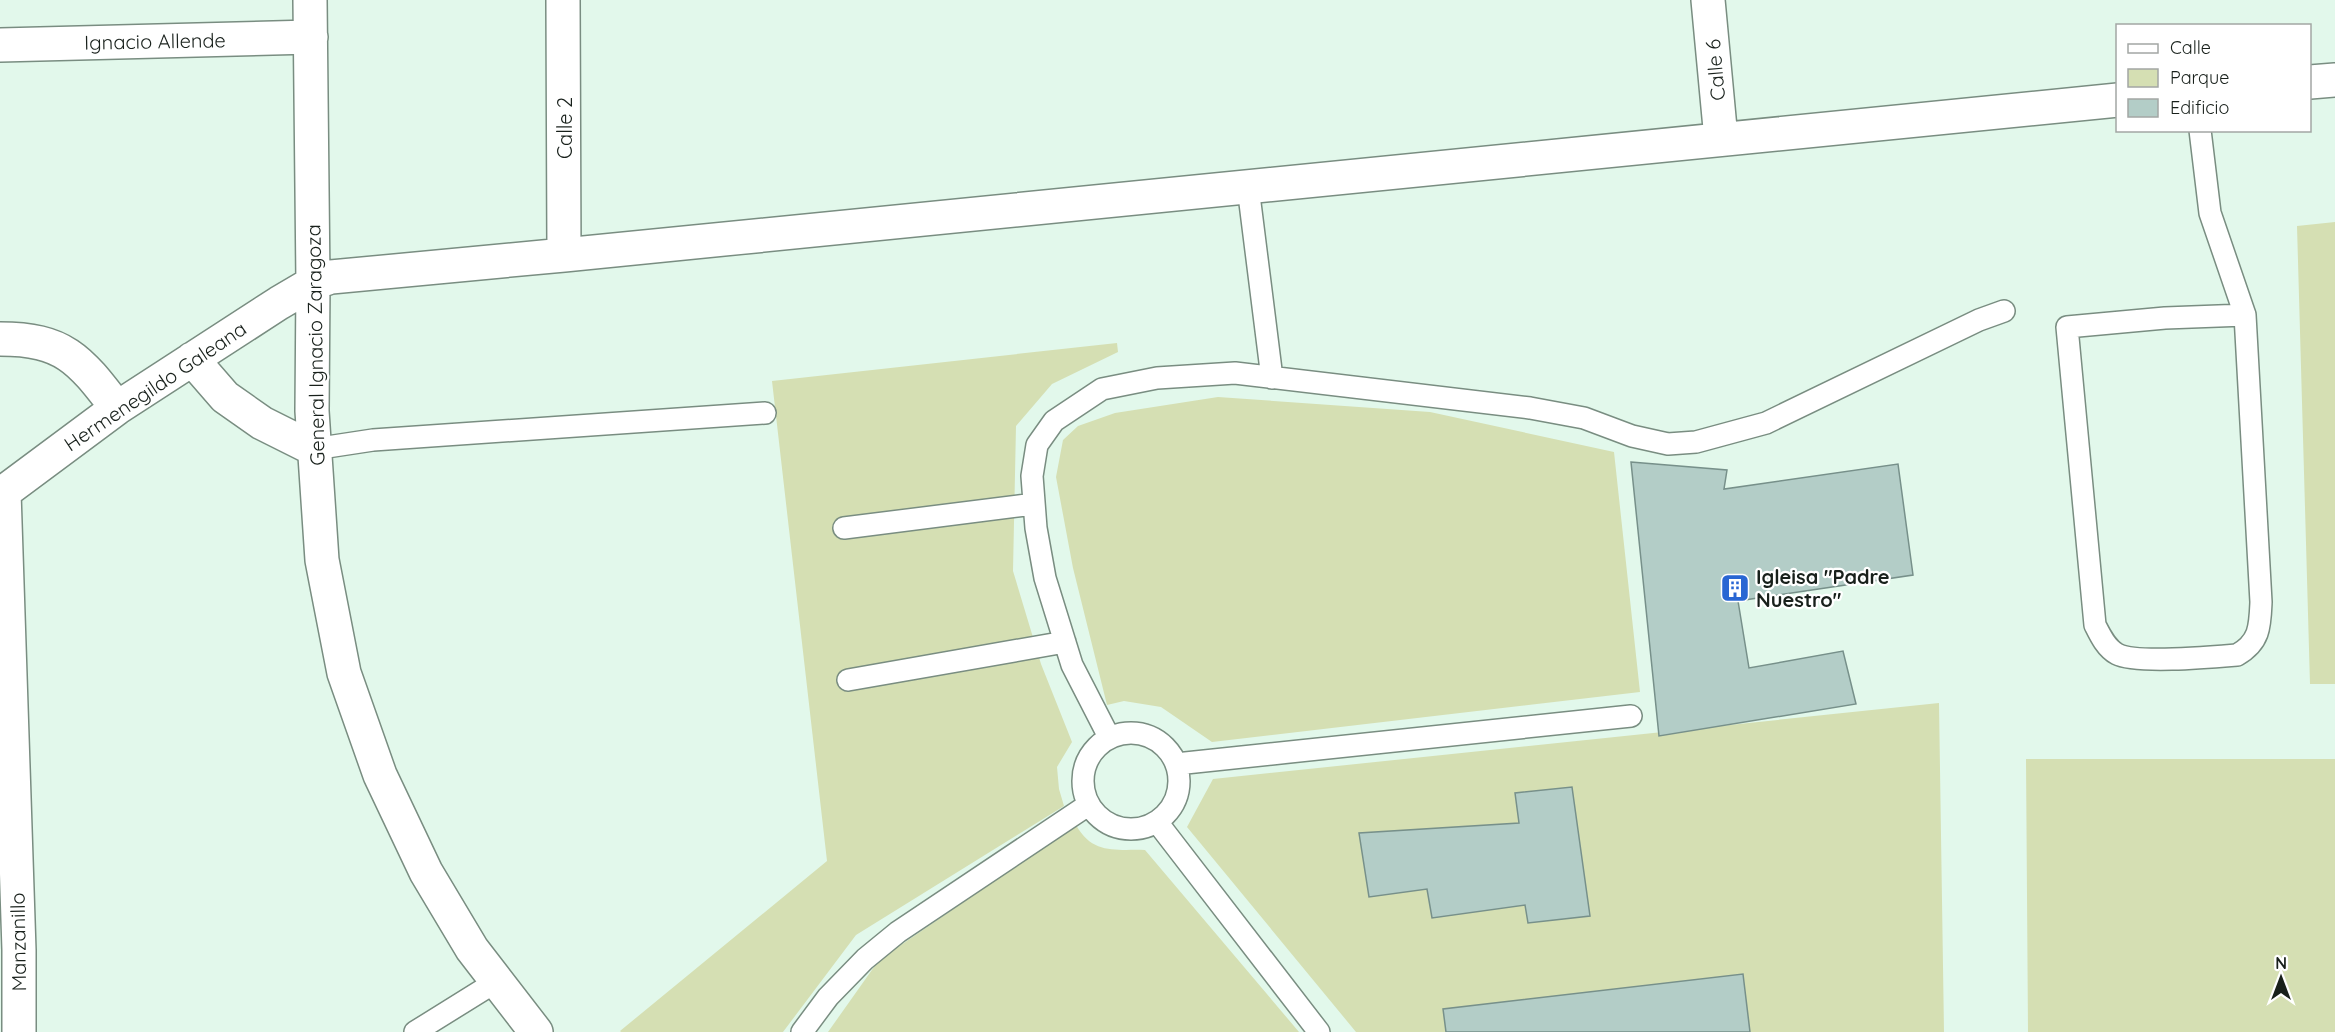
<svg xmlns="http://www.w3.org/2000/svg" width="2335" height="1032" viewBox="0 0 2335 1032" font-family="Quicksand,sans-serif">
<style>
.green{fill:#d5dfb3}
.building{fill:#b3cdc7;stroke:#77908a;stroke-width:1.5}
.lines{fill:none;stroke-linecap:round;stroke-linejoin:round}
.service-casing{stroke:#798d81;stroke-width:24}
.minor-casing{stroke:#798d81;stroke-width:36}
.service{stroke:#fff;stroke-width:21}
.minor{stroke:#fff;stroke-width:33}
.labels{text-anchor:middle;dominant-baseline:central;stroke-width:4.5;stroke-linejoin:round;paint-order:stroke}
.street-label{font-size:20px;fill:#18201b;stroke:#fff}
.poi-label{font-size:20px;font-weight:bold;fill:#18201b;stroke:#fff;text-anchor:start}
</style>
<rect width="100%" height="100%" fill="#e2f8eb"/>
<path class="green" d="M2335,222V684H2310L2297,226Z
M1117,343L1118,352L1052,384L1016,426L1013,571L1041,664L1072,742L1057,767L1059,789L1064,806L856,935L783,1032H621L620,1031L827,861L772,381Z
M1218,397L1430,412L1614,452L1640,692L1212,742L1161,707L1124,701L1107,705L1073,568L1056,477L1063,440L1078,426L1115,413Z
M1939,703L1944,1032H1356L1187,827L1213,779Z
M2026,759H2335V1032H2028Z
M1076,825C1093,855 1115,849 1145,850L1299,1032H828L879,960Z"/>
<path class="building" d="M1631,462L1727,470L1724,489L1898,464L1913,575L1738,601L1749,668L1843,651L1856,704L1659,736Z
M1572,787L1590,916L1528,923L1525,905L1432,918L1427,889L1369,897L1359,833L1519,823L1515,793Z
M1743,974L1750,1032H1446L1443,1009Z"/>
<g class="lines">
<g class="service-casing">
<path id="service" d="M2200,130L2210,213L2245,315L2261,602C2260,626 2260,642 2237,655C2213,657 2136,664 2117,654C2106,648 2100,635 2095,625L2067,327L2165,318L2245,315
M1248,187L1272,378
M314,449L373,440L765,413
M844,528L1034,504
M848,680L1065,642
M1083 781a48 48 0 1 1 96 0a48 48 0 1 1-96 0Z
M1109,737L1072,665L1045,578L1036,528L1032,476L1037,445L1054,421L1102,389L1157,378L1235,373L1530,408L1584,418L1632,436L1668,444L1696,442L1766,423L1979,320L2004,311
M1176,764L1631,716
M1157,822L1319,1032
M415,1032L497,981
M802,1032L828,997L865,959L898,932L1088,805"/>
</g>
<g class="minor-casing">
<path id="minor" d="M310,0L313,283L312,411L322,560L344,673L380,775L426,872L472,949L536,1032
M563,0L564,255
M1708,0L1721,139
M0,45L311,37
M2310,82L2335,80
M0,339C65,339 80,360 117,408
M192,359L225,397L262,423L314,449
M4,492L19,950V1032
M0,495L117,408L279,303L313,283L331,277L564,255L2118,100"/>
</g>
<use href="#service" class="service"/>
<use href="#minor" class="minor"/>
</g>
<defs>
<g id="building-square" transform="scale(1.5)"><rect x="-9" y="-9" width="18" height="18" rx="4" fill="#2966d3" stroke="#fff"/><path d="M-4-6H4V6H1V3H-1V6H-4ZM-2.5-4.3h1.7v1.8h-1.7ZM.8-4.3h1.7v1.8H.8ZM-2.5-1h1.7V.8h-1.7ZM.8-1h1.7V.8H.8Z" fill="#fff"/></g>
</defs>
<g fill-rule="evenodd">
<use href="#building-square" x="1735" y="588"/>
</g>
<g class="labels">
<g class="street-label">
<text transform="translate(155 41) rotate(-1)">Ignacio Allende</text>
<text transform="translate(1715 70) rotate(-95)">Calle 6</text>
<text transform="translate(564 128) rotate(-90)">Calle 2</text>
<text transform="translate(315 345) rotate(-91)">General Ignacio Zaragoza</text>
<text transform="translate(155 386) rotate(-34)">Hermenegildo Galeana</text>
<text transform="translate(18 942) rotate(-91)">Manzanillo</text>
</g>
<g class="poi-label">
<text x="1756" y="576">Igleisa "Padre<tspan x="1756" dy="23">Nuestro"</tspan></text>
</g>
</g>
<rect x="2116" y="24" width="195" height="108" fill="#ffffff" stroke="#a3a6a4" stroke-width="1.5"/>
<rect x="2128" y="44" width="30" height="9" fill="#ffffff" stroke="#a3a6a4" stroke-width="1.5"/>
<text x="2170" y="54" font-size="18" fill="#18201b">Calle</text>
<rect x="2128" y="69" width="30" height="18" fill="#d5dfb3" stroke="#a3a6a4" stroke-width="1.5"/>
<text x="2170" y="84" font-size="18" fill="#18201b">Parque</text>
<rect x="2128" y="99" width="30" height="18" fill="#b3cdc7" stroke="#a3a6a4" stroke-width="1.5"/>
<text x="2170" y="114" font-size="18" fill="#18201b">Edificio</text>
<g transform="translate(2281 978)" stroke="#ffffff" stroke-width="4.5" paint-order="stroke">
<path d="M0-4.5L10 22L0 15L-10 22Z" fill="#18201b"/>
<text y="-9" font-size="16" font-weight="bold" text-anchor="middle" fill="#18201b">N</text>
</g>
</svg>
